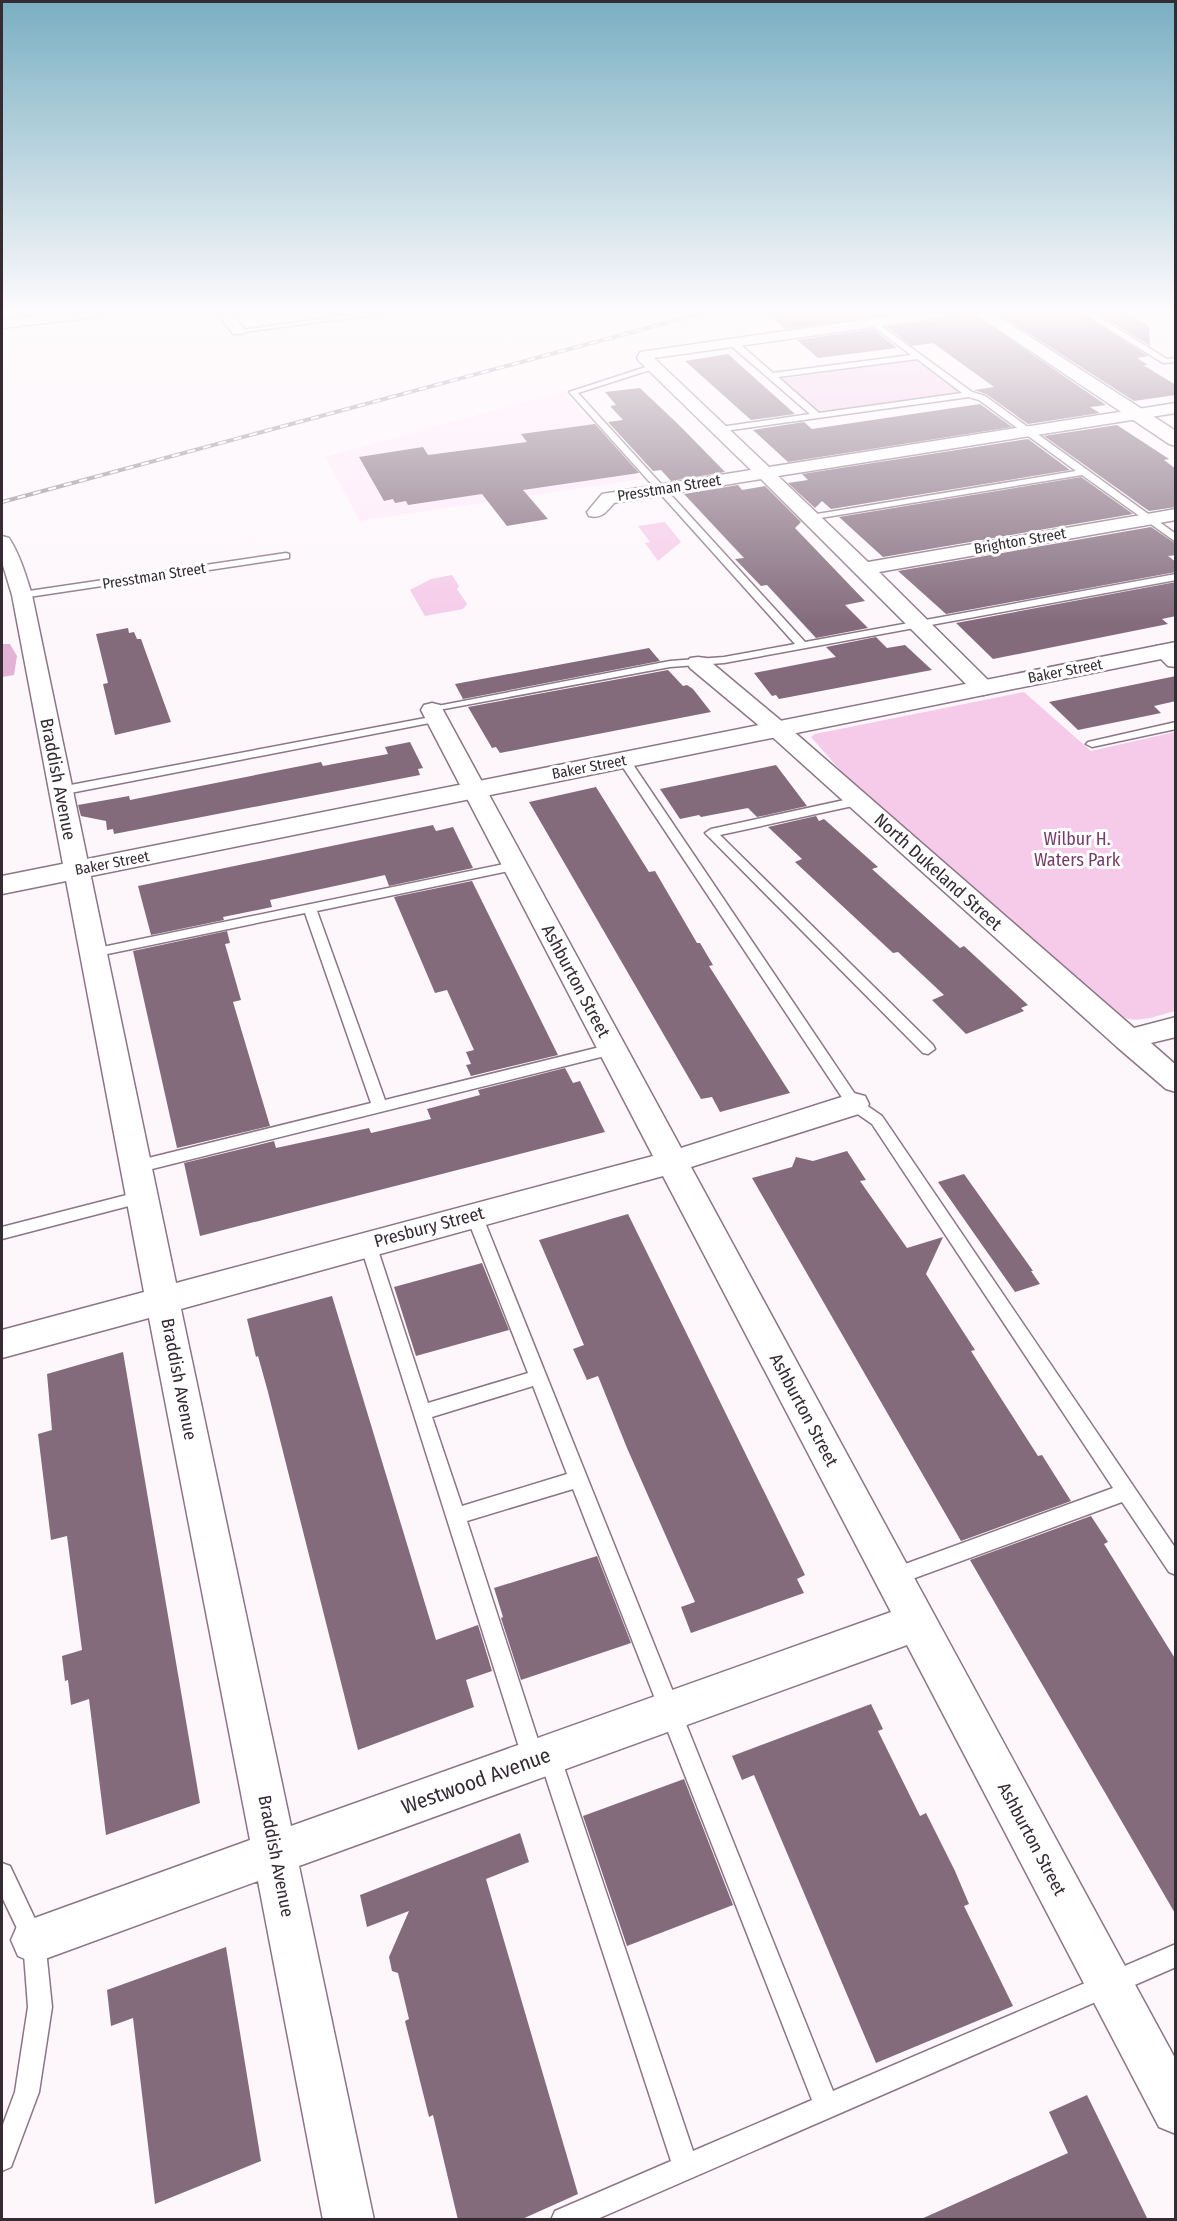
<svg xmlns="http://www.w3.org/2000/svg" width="1177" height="2221" viewBox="0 0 1177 2221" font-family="'Fira Sans Condensed',sans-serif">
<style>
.built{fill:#ffeaf9}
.green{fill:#f5cbe9}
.forest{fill:#e2b3d5}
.building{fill:#836b7c}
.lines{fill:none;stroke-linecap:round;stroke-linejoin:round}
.lane-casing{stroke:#8d7586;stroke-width:3}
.street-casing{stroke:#8d7586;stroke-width:3}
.secondary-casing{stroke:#8d7586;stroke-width:3}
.lane{fill:#fff;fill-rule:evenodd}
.street{fill:#fff;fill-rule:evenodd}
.secondary{fill:#fff;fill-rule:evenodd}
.rail-casing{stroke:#948c92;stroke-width:4}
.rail{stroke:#fff;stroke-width:2;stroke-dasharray:8;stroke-linecap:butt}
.labels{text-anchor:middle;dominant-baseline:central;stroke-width:6;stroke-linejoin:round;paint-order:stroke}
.far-street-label{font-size:15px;fill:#352b32;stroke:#fff}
.street-label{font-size:18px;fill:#352b32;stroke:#fff}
.park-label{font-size:18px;fill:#773d6a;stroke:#fff}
.near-street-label{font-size:21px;fill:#352b32;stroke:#fff}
</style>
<rect width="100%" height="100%" fill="#fdf7fb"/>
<path class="built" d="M563,391L641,479L360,521L325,457Z"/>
<path class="green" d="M915,360L960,393L821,414L780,379Z
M665,522L681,542L658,561L645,543L650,542L638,526Z
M452,575L459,586L457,589L467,604L463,609L425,616L410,590L431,579Z
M1024,692L1091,751L1175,732V1011C1158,1015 1138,1025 1121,1016L854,786L811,737L815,734Z"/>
<path class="forest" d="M2,644H10L17,656L14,675L2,677Z"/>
<path class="building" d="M771,313H893L785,329L775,320H779Z
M952,313H972L1106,405L1090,407L1100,413L1028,424L986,394L974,390L994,387L933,343L912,346L887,327L943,319Z
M997,313H1081L1148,356L1137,358L1148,365H1143L1176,385V395L1134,401Z
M1097,313H1126L1149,326L1150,346Z
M873,329L897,348L818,358L797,340Z
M728,354L795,414L751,420L685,361Z
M640,388L681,427L725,472L671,481L661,470L653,471L608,422L623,420L610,406L616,405L605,392Z
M980,404L1012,427L788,462L753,430L804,422L812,429Z
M595,424L639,473L523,490L548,519L507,526L482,494L408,505L406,501L395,503L393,499L384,501L359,457L423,447L428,455L527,442L521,434Z
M1117,425L1169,459L1164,460L1176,469V507L1149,511L1044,436Z
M1028,439L1070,470L831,509L822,501L815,508L788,483L808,480L802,474Z
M1081,477L1133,514L883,557L839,517Z
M738,485L742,490L765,486L801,522L795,528L865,601L845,605L868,628L816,638L767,585L761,586L735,559L744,558L684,494Z
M1151,527L1176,544V555L1168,556L1176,562V572L946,614L898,571Z
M1176,582V616L1162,619L1168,624L993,659L956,623Z
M128,628L129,633L134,632L137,639H141L171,722L115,735L103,684L108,683L96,634Z
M876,637L887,648L905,645L932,670L779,699L776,695L772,696L754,673L836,657L826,647Z
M649,648L660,661L463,699L455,684Z
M668,670L683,686L687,685L693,689L711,712L500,753L496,747L492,748L468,707Z
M1176,676V701L1154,706L1161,713L1078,730L1049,702Z
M410,742L423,768L418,769L420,775L114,834L113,829L107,830L106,821L81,816L78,805L129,796L130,800L321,762L323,766L344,762L388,754L385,747Z
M776,765L807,806L757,817L748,808L701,817L699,815L680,819L660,789Z
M596,787L649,872L655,871L697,943H700L713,965L709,966L790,1093L720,1112L712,1097L701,1099L529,802Z
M816,816L819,821L824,819L878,867L872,869L960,948L964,946L1028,1005L1021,1008L1024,1011L966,1034L932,1000L944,995L898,952L893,953L795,862L802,859L768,827Z
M433,825L436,831L453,827L473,868L389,886L385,875L349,883L270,900L272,907L223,917L224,920L151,935L138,886Z
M472,881L558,1055L471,1076L466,1065L471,1064L466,1052L474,1050L447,990L435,993L394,897Z
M227,931L230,943L225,944L241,1000L233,1002L270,1126L177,1148L133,951Z
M565,1068L573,1083L580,1081L605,1132L200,1236L184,1163L274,1141L276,1148L369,1128L371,1133L431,1119L427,1109L480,1095L478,1090Z
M847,1151L866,1180L860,1181L907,1248L943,1237L926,1274L975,1350L971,1351L995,1389L1038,1456L1042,1455L1071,1501L961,1541L752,1178L792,1167L796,1157L813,1161Z
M964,1174L1033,1271H1031L1040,1284L1015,1292L938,1182Z
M628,1214L805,1575L797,1579L804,1593L691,1633L681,1607L695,1602L627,1448L598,1376L587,1380L573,1349L584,1345L539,1240Z
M482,1263L509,1330L416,1356L394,1287Z
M332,1296L436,1640L478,1625L492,1671L466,1680L474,1707L358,1750L268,1392L258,1356L256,1357L247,1319Z
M123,1352L200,1803L106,1835L89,1699L71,1705L68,1680L65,1681L62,1656L82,1650L67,1536L51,1540L38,1434L52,1430L47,1374Z
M1091,1516L1108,1542L1104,1544L1176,1660V1915L970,1560Z
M597,1556L631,1643L521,1680L501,1618L503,1617L494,1588Z
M871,1704L883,1729L878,1731L920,1816L926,1813L955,1871L969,1904L964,1906L1013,2006L876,2063L754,1775L742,1780L732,1756Z
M684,1779L733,1905L627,1946L583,1816Z
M520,1833L529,1862L486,1879L578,2194L520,2220H458L433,2115L429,2117L405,2021L409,2019L398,1973L392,1971L389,1957L409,1911L367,1927L360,1895Z
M226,1947L261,2161L155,2204L133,2018L111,2026L107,1990Z
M1087,2095L1148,2220H919L1068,2153L1049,2112Z"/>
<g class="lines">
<g class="lane-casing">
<path id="lane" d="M364,313H387L238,333L234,331Z
M1083,313H1092L1167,359L1176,358V362L1163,363Z
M873,320L972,392L985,396L1176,534V542L1082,475L808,520L806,518L811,515L1076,471L979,400L969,397L717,432V428L720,427L810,414L729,344V340H735L773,373L911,355L870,324ZM917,359L962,393L819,413L778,377Z
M652,365L659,367L578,393L805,642L1176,574V580L724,663L670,667L428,712L426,710L432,707L670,661L724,657L795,644L569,392Z
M286,553L289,554V558L22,598L17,595L22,592Z
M436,716L440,717V721L60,795L54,791L60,787Z
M1176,722V729L1092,747L1086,744L1088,742Z
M624,757L630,760L859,1100L882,1116L1176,1549V1575L1169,1572L1122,1502L893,1586L886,1583L883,1577L886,1571L1113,1488L872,1124L849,1108L618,760Z
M858,797L862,798V804L720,835L933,1045L935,1049L928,1054L923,1053L705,833L711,829Z
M514,862L518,863L520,866L518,869L317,911L385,1100L612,1044L619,1049L617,1053L136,1173L131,1171L128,1167L131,1163L136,1161L371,1103L305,913L93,957L88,956L86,953L88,950Z
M142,1191L148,1193L150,1197L148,1201L2,1239V1227Z
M474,1209L480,1211L482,1215L833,2091L1176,1944V1967L595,2220H551L555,2211L671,2161L542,1766L534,1771L527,1767L523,1760L360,1244L362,1240L368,1238L374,1240L376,1244L428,1403L528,1373L466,1215L468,1211ZM533,1386L567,1474L462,1506L432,1417ZM573,1489L812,2100L693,2151L560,1755L556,1748L549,1744L541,1749L467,1521Z
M2,1863L10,1866L45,1940L52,2007L39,2092L11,2167L2,2171V2127L15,2092L28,2007L23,1941L2,1897Z"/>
</g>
<g class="street-casing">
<path id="street" d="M58,313H105L98,317L2,328V320Z
M217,313H232L246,331L243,334H233Z
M910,313H950L943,317L654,358L769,467L1176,403V413L778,476L868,562L1176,509V520L879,572L991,683L994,688L991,693L983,695L975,693L761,479L614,503C606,512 602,519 589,516L587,512L602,494L751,470L639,361L637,358L640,352Z
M2,536L9,538C20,555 26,576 32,595L176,1283L653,1156L421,710L424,705L432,703L440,705L443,710L681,1148L854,1093L865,1096L869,1104L865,1112L691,1167L1176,2060V2134L1159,2127L907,1645L299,1866L374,2220H323L258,1881L34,1963L18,1956L11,1940L18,1924L250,1840L149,1318L2,1358V1330L144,1292L12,595L2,562ZM663,1176L891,1612L291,1826L181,1309Z
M1164,645L1176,650V667L1168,666L1153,651L1156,646Z
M698,657L706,658L785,724L1134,1028L1176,1017V1037L1151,1043L1176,1065V1092L1166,1089L1117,1047L769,734L690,668L687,663L690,658Z"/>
</g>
<g class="secondary-casing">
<path id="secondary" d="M974,313H993L1176,431V446L1169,444Z
M1176,642V656L2,894V876Z"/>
</g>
<use href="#lane" class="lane"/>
<use href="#street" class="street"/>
<use href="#secondary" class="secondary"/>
<g class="rail-casing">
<path id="rail" d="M2,502L703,313"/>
</g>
<use href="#rail" class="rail"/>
</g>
<linearGradient id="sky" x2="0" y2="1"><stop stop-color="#79afc2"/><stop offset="0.5" stop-color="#fefbfd"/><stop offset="1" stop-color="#fefbfd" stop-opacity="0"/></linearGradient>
<rect width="1177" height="624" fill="url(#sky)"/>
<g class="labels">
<g class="far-street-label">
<text transform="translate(669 488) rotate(-9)">Presstman Street</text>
<text transform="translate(1020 541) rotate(-10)">Brighton Street</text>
<text transform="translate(154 576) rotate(-9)">Presstman Street</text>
<text transform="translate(1065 671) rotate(-11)">Baker Street</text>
<text transform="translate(589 767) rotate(-11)">Baker Street</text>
<text transform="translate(112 863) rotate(-11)">Baker Street</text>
</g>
<g class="street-label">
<text transform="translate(58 779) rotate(79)">Braddish Avenue</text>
<text transform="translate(938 872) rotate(42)">North Dukeland Street</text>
<text transform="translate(576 981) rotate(62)">Ashburton Street</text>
<text transform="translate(429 1227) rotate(-15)">Presbury Street</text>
<text transform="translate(179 1379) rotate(79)">Braddish Avenue</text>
<text transform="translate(804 1410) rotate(62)">Ashburton Street</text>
<text transform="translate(1032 1839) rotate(62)">Ashburton Street</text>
<text transform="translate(276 1856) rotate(79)">Braddish Avenue</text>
</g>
<g class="park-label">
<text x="1077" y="839">Wilbur H.<tspan x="1077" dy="21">Waters Park</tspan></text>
</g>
<g class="near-street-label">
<text transform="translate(476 1781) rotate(-20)">Westwood Avenue</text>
</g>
</g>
<rect width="1177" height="2221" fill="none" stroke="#352b32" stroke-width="6"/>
</svg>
